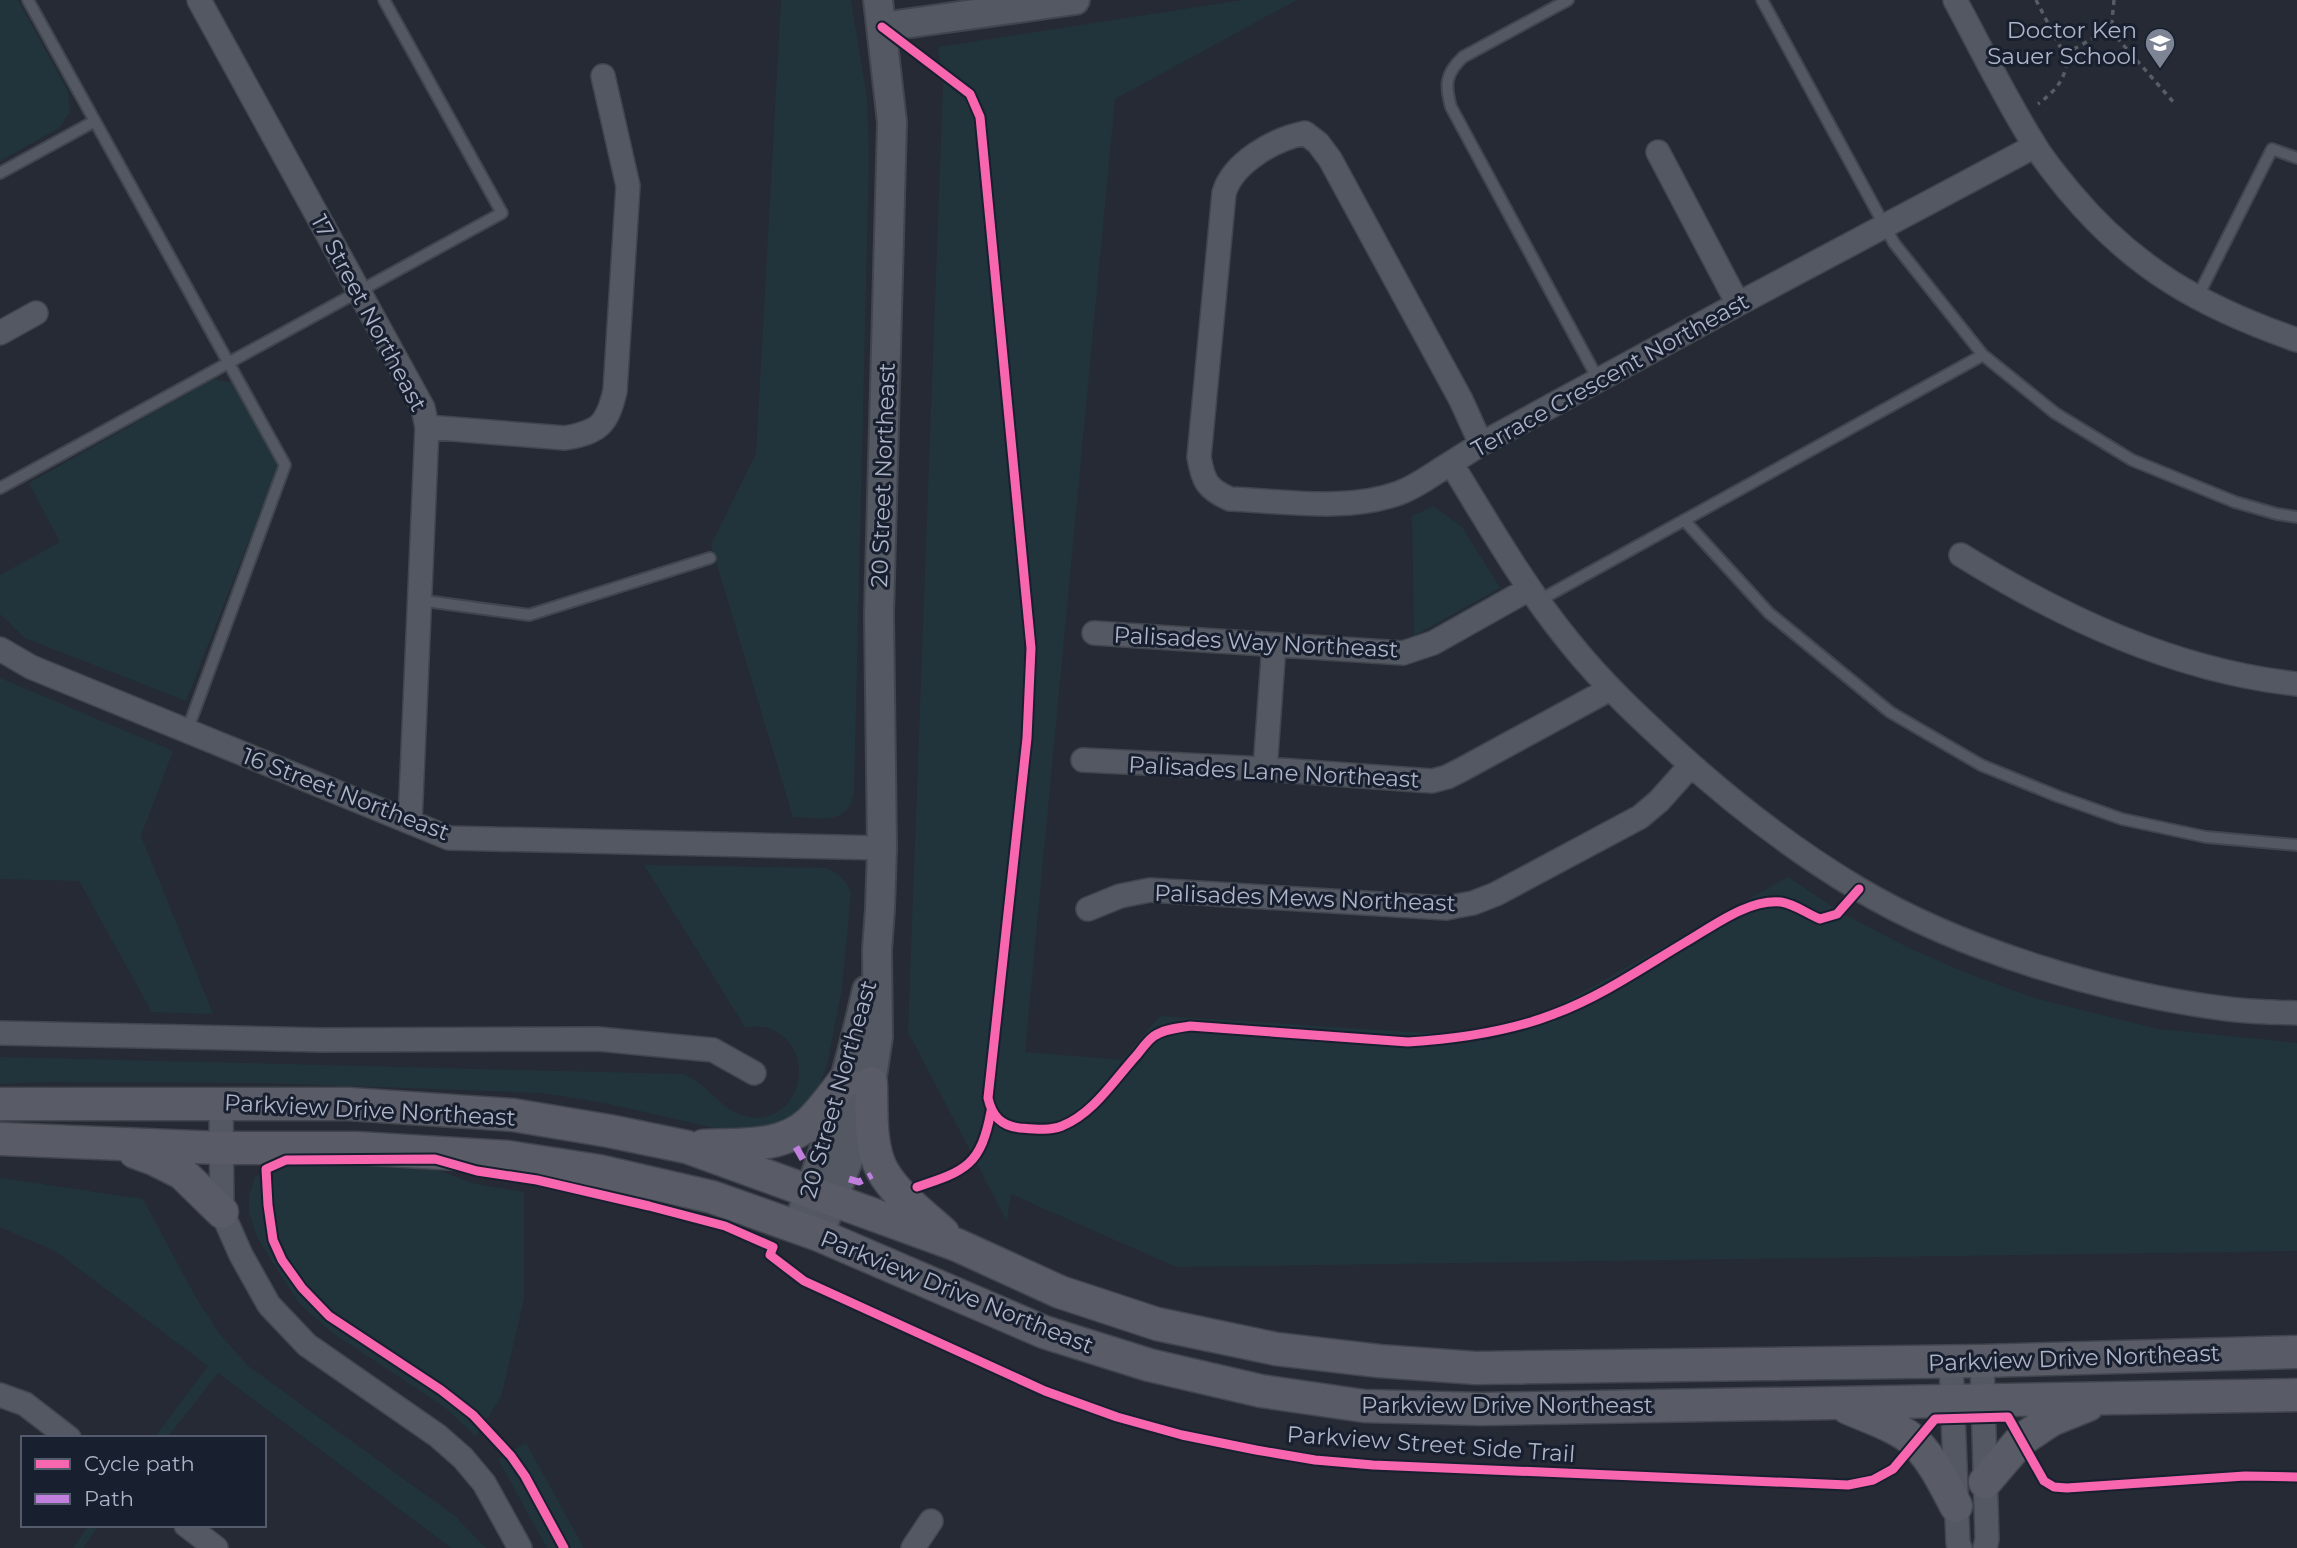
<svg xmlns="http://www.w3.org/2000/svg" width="2297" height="1548" viewBox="0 0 2297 1548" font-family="Montserrat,sans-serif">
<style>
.green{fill:#22343b}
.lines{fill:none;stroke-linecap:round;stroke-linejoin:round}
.service-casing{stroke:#41454d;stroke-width:14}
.minor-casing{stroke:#41454d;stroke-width:26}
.tertiary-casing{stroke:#41454d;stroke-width:32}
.secondary-casing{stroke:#41454d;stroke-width:35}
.path{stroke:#575c65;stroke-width:3.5;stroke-dasharray:5 5;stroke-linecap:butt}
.service{stroke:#545862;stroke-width:10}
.minor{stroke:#545862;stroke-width:23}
.tertiary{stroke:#545862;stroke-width:28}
.secondary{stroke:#595c67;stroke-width:32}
.quiet{stroke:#c07fdc;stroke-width:7;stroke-dasharray:14 7;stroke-linecap:butt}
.cycleway-casing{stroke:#181f2f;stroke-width:13}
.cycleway{stroke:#f766af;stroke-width:9}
.labels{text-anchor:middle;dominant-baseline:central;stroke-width:6;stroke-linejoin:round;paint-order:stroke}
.poi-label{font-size:23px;fill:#adb4c7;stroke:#181f2f;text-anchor:end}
.street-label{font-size:23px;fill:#adb4c7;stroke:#181f2f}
</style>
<rect width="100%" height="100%" fill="#252a35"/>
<path class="green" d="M0,0H18L68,91L70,112L59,128L0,161Z
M781,0H851L867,98L869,157L854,791C850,826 819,818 793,817L711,545L756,454Z
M1243,0H1297L1115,99L1025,1052L1122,1060L1160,1016L1441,1034C1480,1031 1511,1026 1547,1012L1788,877L1842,913L1905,946L1964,972L2034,998L2158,1029L2297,1043V1251L1176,1267L1011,1194L1007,1221L908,1032L943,86L938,47Z
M213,379L233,383L278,467L186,701L25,638L0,614V575L60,542L29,483Z
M1433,506L1462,527L1500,588L1414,636L1412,516Z
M0,678L173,751L141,836L213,1014L152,1012L79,881L0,879Z
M644,865L825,868C839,872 846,880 851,893L842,989L827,1065L815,1098L781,1130L732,1132L605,1103L542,1093L265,1083L45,1082L0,1084V1057L683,1074C707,1083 721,1110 745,1116C799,1130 821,1050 771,1029C764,1026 752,1027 745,1027Z
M288,1163L432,1168L475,1184L524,1192V1299L501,1397L476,1436L443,1406L331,1332L298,1302L258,1239L249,1213V1196L255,1177Z
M0,1178L143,1199L196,1298L219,1333L248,1366L456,1517L486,1548H451L218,1373L167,1438H154L208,1366L55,1251L0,1227Z
M526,1443L584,1548H547L498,1459Z
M89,1525H99L83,1548H73Z"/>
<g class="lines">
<g class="service-casing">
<path id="service" d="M28,0L285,465L187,731
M1568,0L1463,57C1445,74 1445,85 1451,107L1599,381
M1762,0L1894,243L1983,355L2055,413L2132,460L2235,502L2277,514L2297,517
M0,173L95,121
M2197,298L2272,149L2297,158
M0,488L502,213L384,0
M1684,520L1769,613L1890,712L1981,765L2057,796L2122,819L2206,837L2297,845
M418,600L529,615L710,558
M1538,601L1983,355"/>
</g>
<g class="minor-casing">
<path id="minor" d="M199,0L423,408L427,427L410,822
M1955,0C1981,48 2005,98 2034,144C2044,161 2057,176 2069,191C2134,269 2202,307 2297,340
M2035,146L1738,304L1481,444L1451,463C1489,525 1525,588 1571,644C1603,684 1641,719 1679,754C1734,804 1792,849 1857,888C1961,950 2107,994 2228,1009C2251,1012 2274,1012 2297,1013
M1658,152L1738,304
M0,333L36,313
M427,427L565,438C599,432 607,425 615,391L628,186L603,76
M1451,463C1434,473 1418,486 1399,493C1347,512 1284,501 1230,499C1207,489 1203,481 1199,457L1224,193C1233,162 1275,139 1305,133L1318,143L1330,159L1461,400L1481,444
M1961,555C2063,618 2176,671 2297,684
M1094,633L1403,653L1433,643L1529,589
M0,649L31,667L449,838L882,848
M1083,760L1265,769L1432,781L1447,777L1461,770L1610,689
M1265,769L1274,645
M1088,909L1120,896L1150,890L1446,908L1473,903L1496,894L1640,817L1659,801L1691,765
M0,1033L322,1040L598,1039L713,1050L754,1073
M221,1103L222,1212L241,1255L269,1305L307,1345L438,1436L463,1458L484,1483L520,1548
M1982,1361L1987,1539L1985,1548
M1951,1362L1958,1543L1960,1548
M0,1395L25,1404L69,1438
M186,1525L216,1548
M913,1548L931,1521"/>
</g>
<g class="tertiary-casing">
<path id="tertiary" d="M882,27L1075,0
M797,1227C826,1150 849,1070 867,990
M819,1235L857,1137L871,1083L878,1037L877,950L880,909L882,848L879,614L892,122L878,0"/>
</g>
<g class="secondary-casing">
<path id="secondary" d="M871,1083C872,1111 869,1145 882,1170C896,1195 922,1214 943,1233
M0,1104H349L513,1115L609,1131L687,1147L957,1245L1060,1292L1157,1324L1276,1349L1379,1361L1476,1368L1982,1361L2297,1352
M0,1139L220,1148H356L508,1157L599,1171L712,1197L819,1235L1044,1332L1149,1365L1261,1391L1364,1406L1481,1409L2297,1395
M703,1146C738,1144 781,1149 809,1123C822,1111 833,1095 844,1081
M135,1152L154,1159L182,1173L222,1212
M1848,1408C1869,1417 1902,1428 1917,1444C1934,1462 1945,1485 1956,1506
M1985,1482L2021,1440L2051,1420L2088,1405"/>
</g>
<path class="path" d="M2036,0L2067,60C2065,81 2054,92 2038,104
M2114,0L2111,31L2176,105
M2065,54L2106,31H2111"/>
<use href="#service" class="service"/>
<use href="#minor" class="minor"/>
<use href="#tertiary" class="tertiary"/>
<use href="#secondary" class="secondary"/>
<path class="quiet" d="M796,1147L804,1161
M849,1179L859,1182L872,1175"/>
<g class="cycleway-casing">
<path id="cycleway" d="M882,27L970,94L980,117L1031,648L1027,738L988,1098C992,1116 1001,1126 1020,1128C1033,1129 1050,1131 1062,1126C1093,1114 1115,1079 1136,1056C1141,1050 1147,1041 1154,1036C1164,1029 1178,1028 1190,1026L1408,1042C1457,1039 1508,1032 1554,1014C1600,997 1642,968 1684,943C1712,927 1747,899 1781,902C1795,904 1807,914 1820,919L1837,914L1859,889
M917,1187C966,1171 981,1165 991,1111
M564,1548L525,1476L511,1456L473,1415L441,1390L329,1316L302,1288L282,1260L273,1240L268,1205L266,1169L286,1160L435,1159L477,1171L537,1180L649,1206L725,1226L773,1247L770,1255L804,1281L1045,1391L1117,1417L1182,1435L1256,1450L1315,1460L1373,1465L1848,1485L1873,1480L1893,1469L1935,1419L2008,1417L2044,1481L2054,1487L2067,1488L2245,1476L2297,1477"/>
</g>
<use href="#cycleway" class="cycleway"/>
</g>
<defs>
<g id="school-pin" transform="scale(1.575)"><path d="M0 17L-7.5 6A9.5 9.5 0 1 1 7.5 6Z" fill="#7d8494" stroke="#181f2f"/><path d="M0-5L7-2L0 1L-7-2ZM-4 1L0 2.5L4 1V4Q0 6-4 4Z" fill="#fff"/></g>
</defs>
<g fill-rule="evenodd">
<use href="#school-pin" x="2160" y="43"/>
</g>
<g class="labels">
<g class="poi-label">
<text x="2137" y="30">Doctor Ken<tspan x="2137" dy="26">Sauer School</tspan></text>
</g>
<g class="street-label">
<text transform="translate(369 313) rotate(62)">17 Street Northeast</text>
<text transform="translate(1610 375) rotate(-29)">Terrace Crescent Northeast</text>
<text transform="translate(883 475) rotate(-88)">20 Street Northeast</text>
<text transform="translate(1256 642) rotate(3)">Palisades Way Northeast</text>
<text transform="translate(1274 772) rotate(3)">Palisades Lane Northeast</text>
<text transform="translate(346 794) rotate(21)">16 Street Northeast</text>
<text transform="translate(1305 898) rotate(2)">Palisades Mews Northeast</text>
<text transform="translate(838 1089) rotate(-74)">20 Street Northeast</text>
<text transform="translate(370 1110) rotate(3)">Parkview Drive Northeast</text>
<text transform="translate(957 1292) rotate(22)">Parkview Drive Northeast</text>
<text transform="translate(2074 1358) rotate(-2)">Parkview Drive Northeast</text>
<text x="1507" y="1405">Parkview Drive Northeast</text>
<text transform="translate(1431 1444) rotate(4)">Parkview Street Side Trail</text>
</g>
</g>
<rect x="21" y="1436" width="245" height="91" fill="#181f2f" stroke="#545b6c" stroke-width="2"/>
<rect x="35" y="1459" width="35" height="10" fill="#f766af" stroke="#545b6c" stroke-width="2"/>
<text x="84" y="1471" font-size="21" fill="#adb4c7">Cycle path</text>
<rect x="35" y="1494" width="35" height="10" fill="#c07fdc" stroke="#545b6c" stroke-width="2"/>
<text x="84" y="1506" font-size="21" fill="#adb4c7">Path</text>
</svg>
